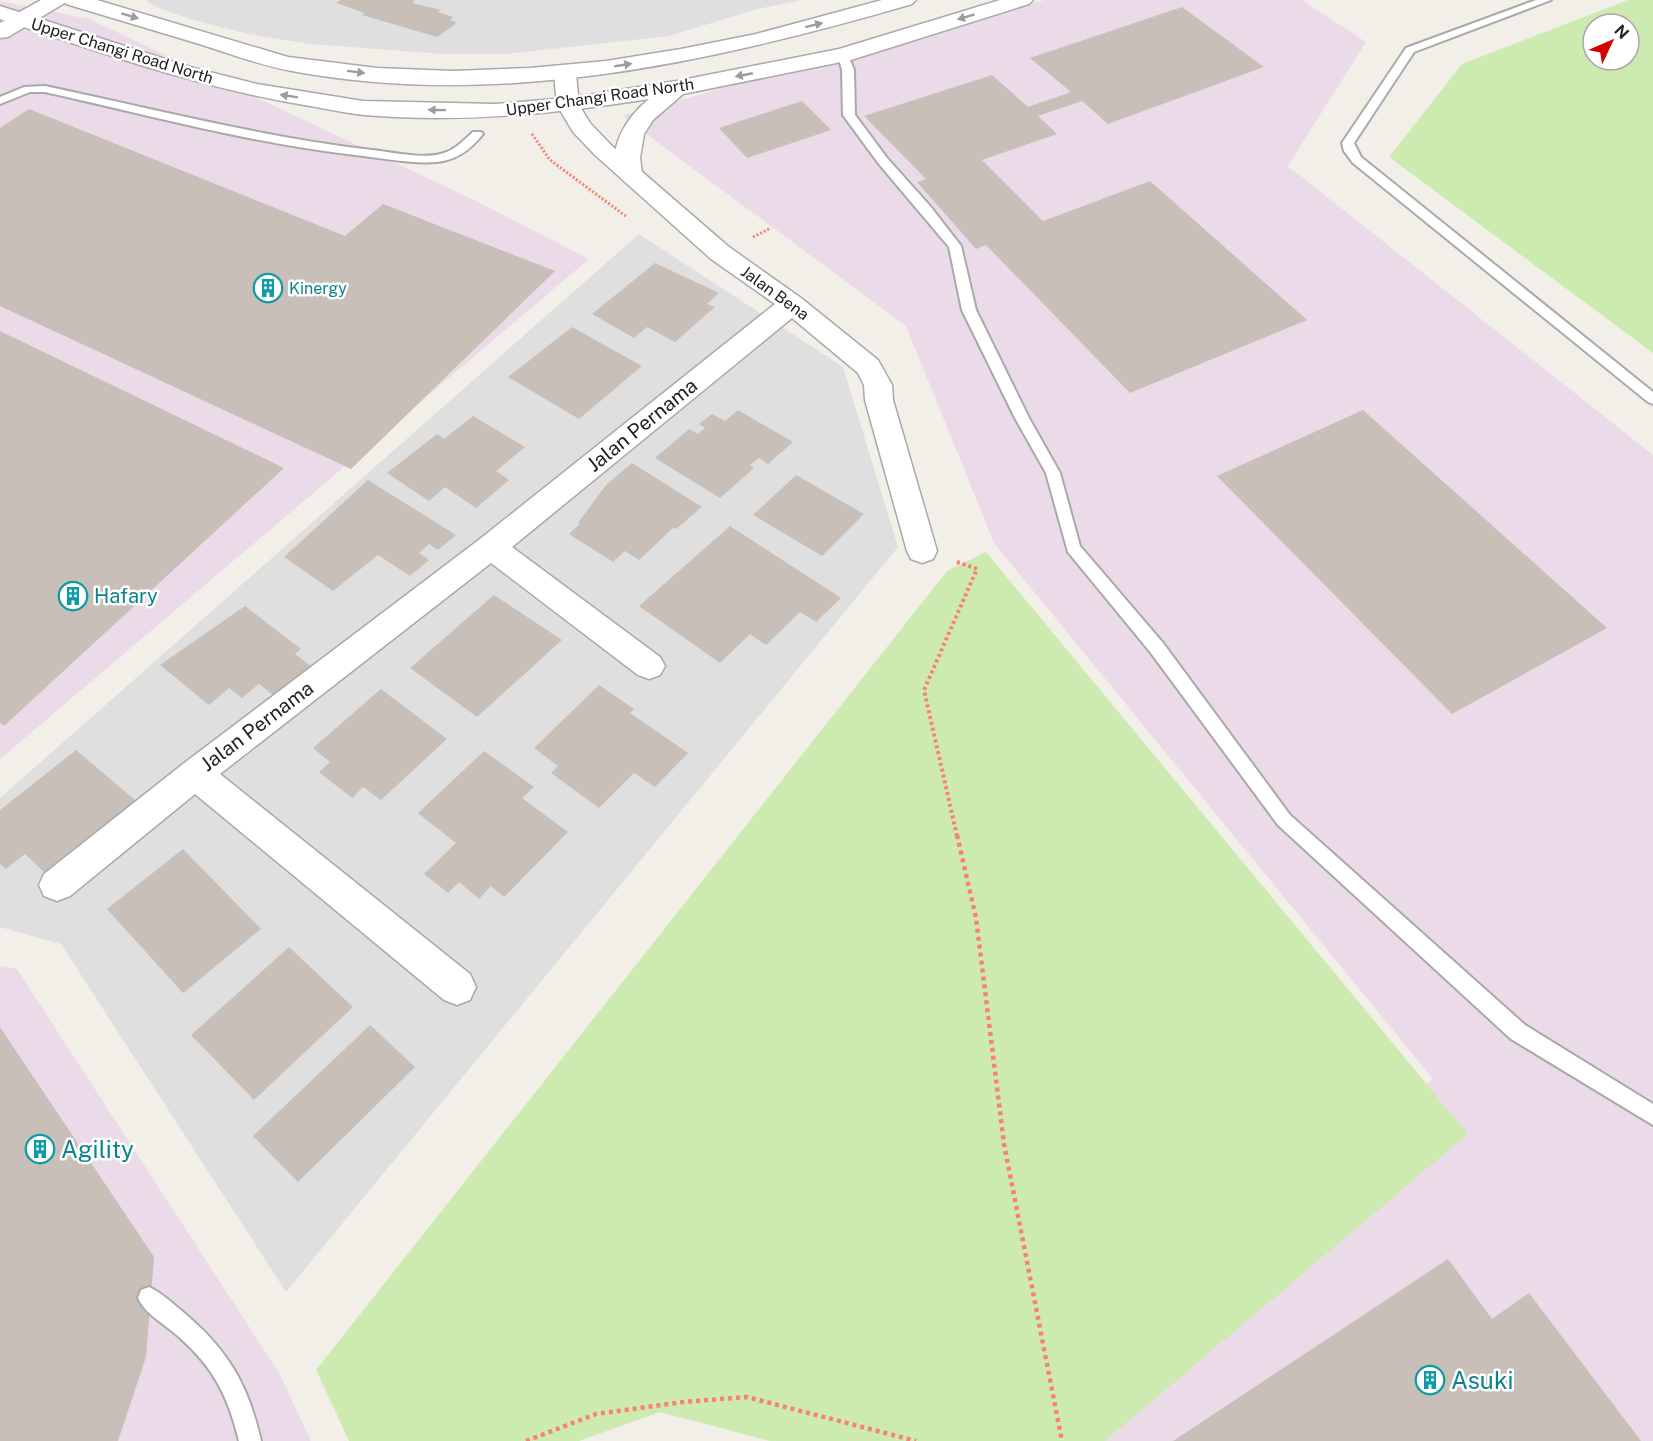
<svg xmlns="http://www.w3.org/2000/svg" width="1653" height="1441" viewBox="0 0 1653 1441" font-family="'Public Sans',sans-serif">
<style>
.residential{fill:#e0dfdf}
.industrial{fill:#ebdbe8}
.grass{fill:#cdebb0;fill-rule:evenodd}
.building{fill:#c7bfb8}
.lines{fill:none;stroke-linecap:round;stroke-linejoin:round}
.service-casing{stroke:#a9a9a9;stroke-width:4}
.minor-casing{stroke:#a9a9a9;stroke-width:3}
.tertiary-casing{stroke:#a9a9a9;stroke-width:3}
.path-far2{stroke:#fa8072;stroke-width:3;stroke-dasharray:2 2;stroke-linecap:butt}
.path-far1{stroke:#fa8072;stroke-width:4;stroke-dasharray:3 3;stroke-linecap:butt}
.path{stroke:#fa8072;stroke-width:4.5;stroke-dasharray:4 4;stroke-linecap:butt}
.service{fill:#fff;fill-rule:evenodd}
.minor{fill:#fff;fill-rule:evenodd}
.tertiary{fill:#fff;fill-rule:evenodd}
.oneway{fill:#9c9c9c}
.labels{text-anchor:middle;dominant-baseline:central;stroke-width:5;stroke-linejoin:round;paint-order:stroke}
.far-street-label{font-size:16px;fill:#222;stroke:#fff}
.far-culture-label{font-size:16px;fill:#0d838f;stroke:#fff;text-anchor:start}
.street-label{font-size:20px;fill:#222;stroke:#fff}
.culture-label{font-size:20px;fill:#0d838f;stroke:#fff;text-anchor:start}
.near-culture-label{font-size:24px;fill:#0d838f;stroke:#fff;text-anchor:start}
</style>
<rect width="100%" height="100%" fill="#f2efe9"/>
<path class="residential" d="M146,0H801L754,10L669,36L506,54H443L310,44L248,34L189,19L156,7Z
M639,234L843,367L898,547L286,1292L61,944L0,927V798Z"/>
<path class="industrial" d="M1045,0H1302L1366,42L1288,166L1653,455V1441H1014L1433,1079L994,543L906,326L622,116Z
M0,1L89,19L470,198L589,259L0,759Z
M0,966L17,969L279,1373L311,1441H0Z"/>
<path class="grass" d="M1628,0H1653V353L1389,157L1462,64ZM1593,24H1629V60H1593Z
M986,552L1468,1134L1105,1441H770L660,1412L579,1441H349L316,1370L947,571Z"/>
<path class="building" d="M341,0H415L412,3L441,10L438,12L453,17L450,20L457,23L437,37L362,15L365,13L336,3Z
M1182,7L1264,67L1108,124L1082,101L1038,116L1057,134L982,160L1043,221L1150,181L1307,320L1130,393L986,245L976,249L917,182L926,179L864,116L992,75L1028,107L1071,92L1030,58Z
M802,101L831,130L747,158L719,128Z
M29,109L345,236L383,204L555,271L351,469L0,306V128Z
M655,263L719,293L707,304L715,307L675,342L647,327L634,338L592,314Z
M572,327L642,366L579,419L508,377Z
M0,331L284,468L4,726L0,723Z
M738,410L793,442L768,464L759,458L750,465L754,468L720,498L655,458L689,429L698,434L705,428L699,424L712,414L725,421Z
M1363,410L1607,628L1452,714L1217,476Z
M473,416L525,447L496,471L509,480L476,508L445,487L429,501L387,473L437,434L444,439Z
M632,463L702,507L676,529L673,528L639,560L625,551L613,562L569,534L580,524L578,523L606,485Z
M796,475L864,514L822,556L753,515Z
M368,480L456,535L438,550L429,544L419,553L429,560L410,576L378,555L333,591L284,557Z
M730,526L841,598L816,622L800,612L766,645L750,634L720,663L639,606Z
M494,595L562,640L477,717L410,668Z
M245,606L301,649L295,654L319,672L282,702L259,684L242,698L229,688L209,705L160,665Z
M599,685L634,709L630,713L688,753L655,787L634,773L599,808L551,773L558,766L534,748Z
M381,689L447,739L381,800L363,787L352,798L319,772L330,762L313,748Z
M76,750L142,806L52,880L25,854L6,869L0,864V810Z
M484,751L534,787L522,798L568,832L504,897L491,886L479,899L459,882L448,893L424,874L456,843L418,813Z
M183,849L261,929L183,993L107,909Z
M289,947L353,1007L254,1100L191,1035Z
M370,1025L415,1067L298,1182L253,1136Z
M0,1027L154,1257L146,1357L118,1441H0Z
M1448,1259L1492,1319L1529,1293L1641,1441H1173Z"/>
<g class="lines">
<g class="service-casing">
<path id="service" d="M1536,0H1551L1414,52L1354,143L1361,157L1653,392V404L1648,402L1353,163L1344,151L1342,143L1406,48Z
M843,52L848,55L854,70L855,115L887,158L930,206L961,246L976,310L1029,418L1060,473L1080,546L1163,643L1290,815L1525,1025L1653,1104V1125L1511,1039L1278,825L1151,653L1068,552L1046,473L1015,418L962,310L949,247L879,164L843,115L842,70L838,55Z
M45,86C154,109 261,137 372,150C393,152 423,160 444,153C456,149 464,140 473,132H481L483,134C471,149 457,160 437,162C410,164 382,158 355,155C250,143 148,115 45,92H30L0,104V97L24,87Z
M149,1287C162,1293 172,1303 183,1312C228,1350 248,1384 261,1441H239C228,1396 214,1368 179,1337C166,1325 145,1314 138,1298L141,1290Z"/>
</g>
<g class="minor-casing">
<path id="minor" d="M41,0H67L63,4L8,37L0,38V23Z
M565,67L573,69L576,74L579,105L590,123L611,145L729,247L801,298L878,360L892,385L893,400L937,551L933,559L922,563L911,559L907,551L865,400L864,385L858,373L792,318L512,547L660,657L665,666L660,675L649,679L638,675L491,563L220,774L470,974L476,987L470,1000L457,1005L444,1000L195,794L70,896L57,901L44,896L39,885L44,874L183,764L480,539L775,304L711,259L595,155L573,132L557,105L554,74L557,69Z"/>
</g>
<g class="tertiary-casing">
<path id="tertiary" d="M62,0H97L288,57L377,68L454,71L530,68L606,61L681,49L756,34L882,0H916L912,4C713,62 500,110 292,71C259,65 228,53 196,43C153,30 109,17 66,4Z
M1000,0H1033L1029,4L851,60L683,94L653,120L644,134L640,158L642,173L638,178L630,180L622,178C603,151 628,116 649,99C554,114 460,123 364,115C346,113 328,109 310,106C203,89 102,53 0,19V6L190,67L257,84L363,101L496,104L568,98L677,81L839,49Z"/>
</g>
<path class="path-far2" d="M532,134L550,160L627,217
M753,237L771,228"/>
<path class="path-far1" d="M957,562L977,569L924,690L957,836"/>
<path class="path" d="M957,835L976,918L1004,1144L1062,1441
M526,1441L596,1414L683,1402L747,1397L916,1441"/>
<use href="#service" class="service"/>
<use href="#minor" class="minor"/>
<use href="#tertiary" class="tertiary"/>
</g>
<defs><path id="oneway-solid" d="M-6-.8H1V-3.2L6.5 0L1 3.2V.8H-6Z" transform="scale(1.5)"/></defs>
<g class="oneway">
<use href="#oneway-solid" transform="translate(130 16) rotate(17)"/>
<use href="#oneway-solid" transform="translate(966 17) rotate(163)"/>
<use href="#oneway-solid" transform="translate(814 25) rotate(-14)"/>
<use href="#oneway-solid" transform="translate(623 65) rotate(-9)"/>
<use href="#oneway-solid" transform="translate(356 72) rotate(7)"/>
<use href="#oneway-solid" transform="translate(744 75) rotate(169)"/>
<use href="#oneway-solid" transform="translate(289 96) rotate(-171)"/>
<use href="#oneway-solid" transform="translate(437 110) rotate(-179)"/>
</g>
<defs>
<g id="building-ring" transform="scale(1.5)"><circle r="9.5" fill="#fff" stroke="#0f9aa8" stroke-width="1.5"/><path d="M-4-6H4V6H1V3H-1V6H-4ZM-2.5-4.3h1.7v1.8h-1.7ZM.8-4.3h1.7v1.8H.8ZM-2.5-1h1.7V.8h-1.7ZM.8-1h1.7V.8H.8Z" fill="#0f9aa8"/></g>
</defs>
<g fill-rule="evenodd">
<use href="#building-ring" x="268" y="288"/>
<use href="#building-ring" x="73" y="596"/>
<use href="#building-ring" x="40" y="1149"/>
<use href="#building-ring" x="1430" y="1380"/>
</g>
<g class="labels">
<g class="far-street-label">
<text transform="translate(122 51) rotate(17)">Upper Changi Road North</text>
<text transform="translate(600 97) rotate(-8)">Upper Changi Road North</text>
<text transform="translate(775 293) rotate(36)">Jalan Bena</text>
</g>
<g class="far-culture-label">
<text x="289" y="288">Kinergy</text>
</g>
<g class="street-label">
<text transform="translate(642 425) rotate(-39)">Jalan Pernama</text>
<text transform="translate(257 726) rotate(-37)">Jalan Pernama</text>
</g>
<g class="culture-label">
<text x="94" y="596">Hafary</text>
</g>
<g class="near-culture-label">
<text x="61" y="1149">Agility</text>
<text x="1451" y="1380">Asuki</text>
</g>
</g>
<g transform="translate(1611 42) rotate(46)"><circle r="28" fill="#ffffff" stroke="#a7a7a7" stroke-width="1.5"/>
<path d="M0-4.5L10 22L0 15L-10 22Z" fill="#d40000"/>
<text y="-9" font-size="16" font-weight="bold" text-anchor="middle" fill="#222222">N</text>
</g>
</svg>
